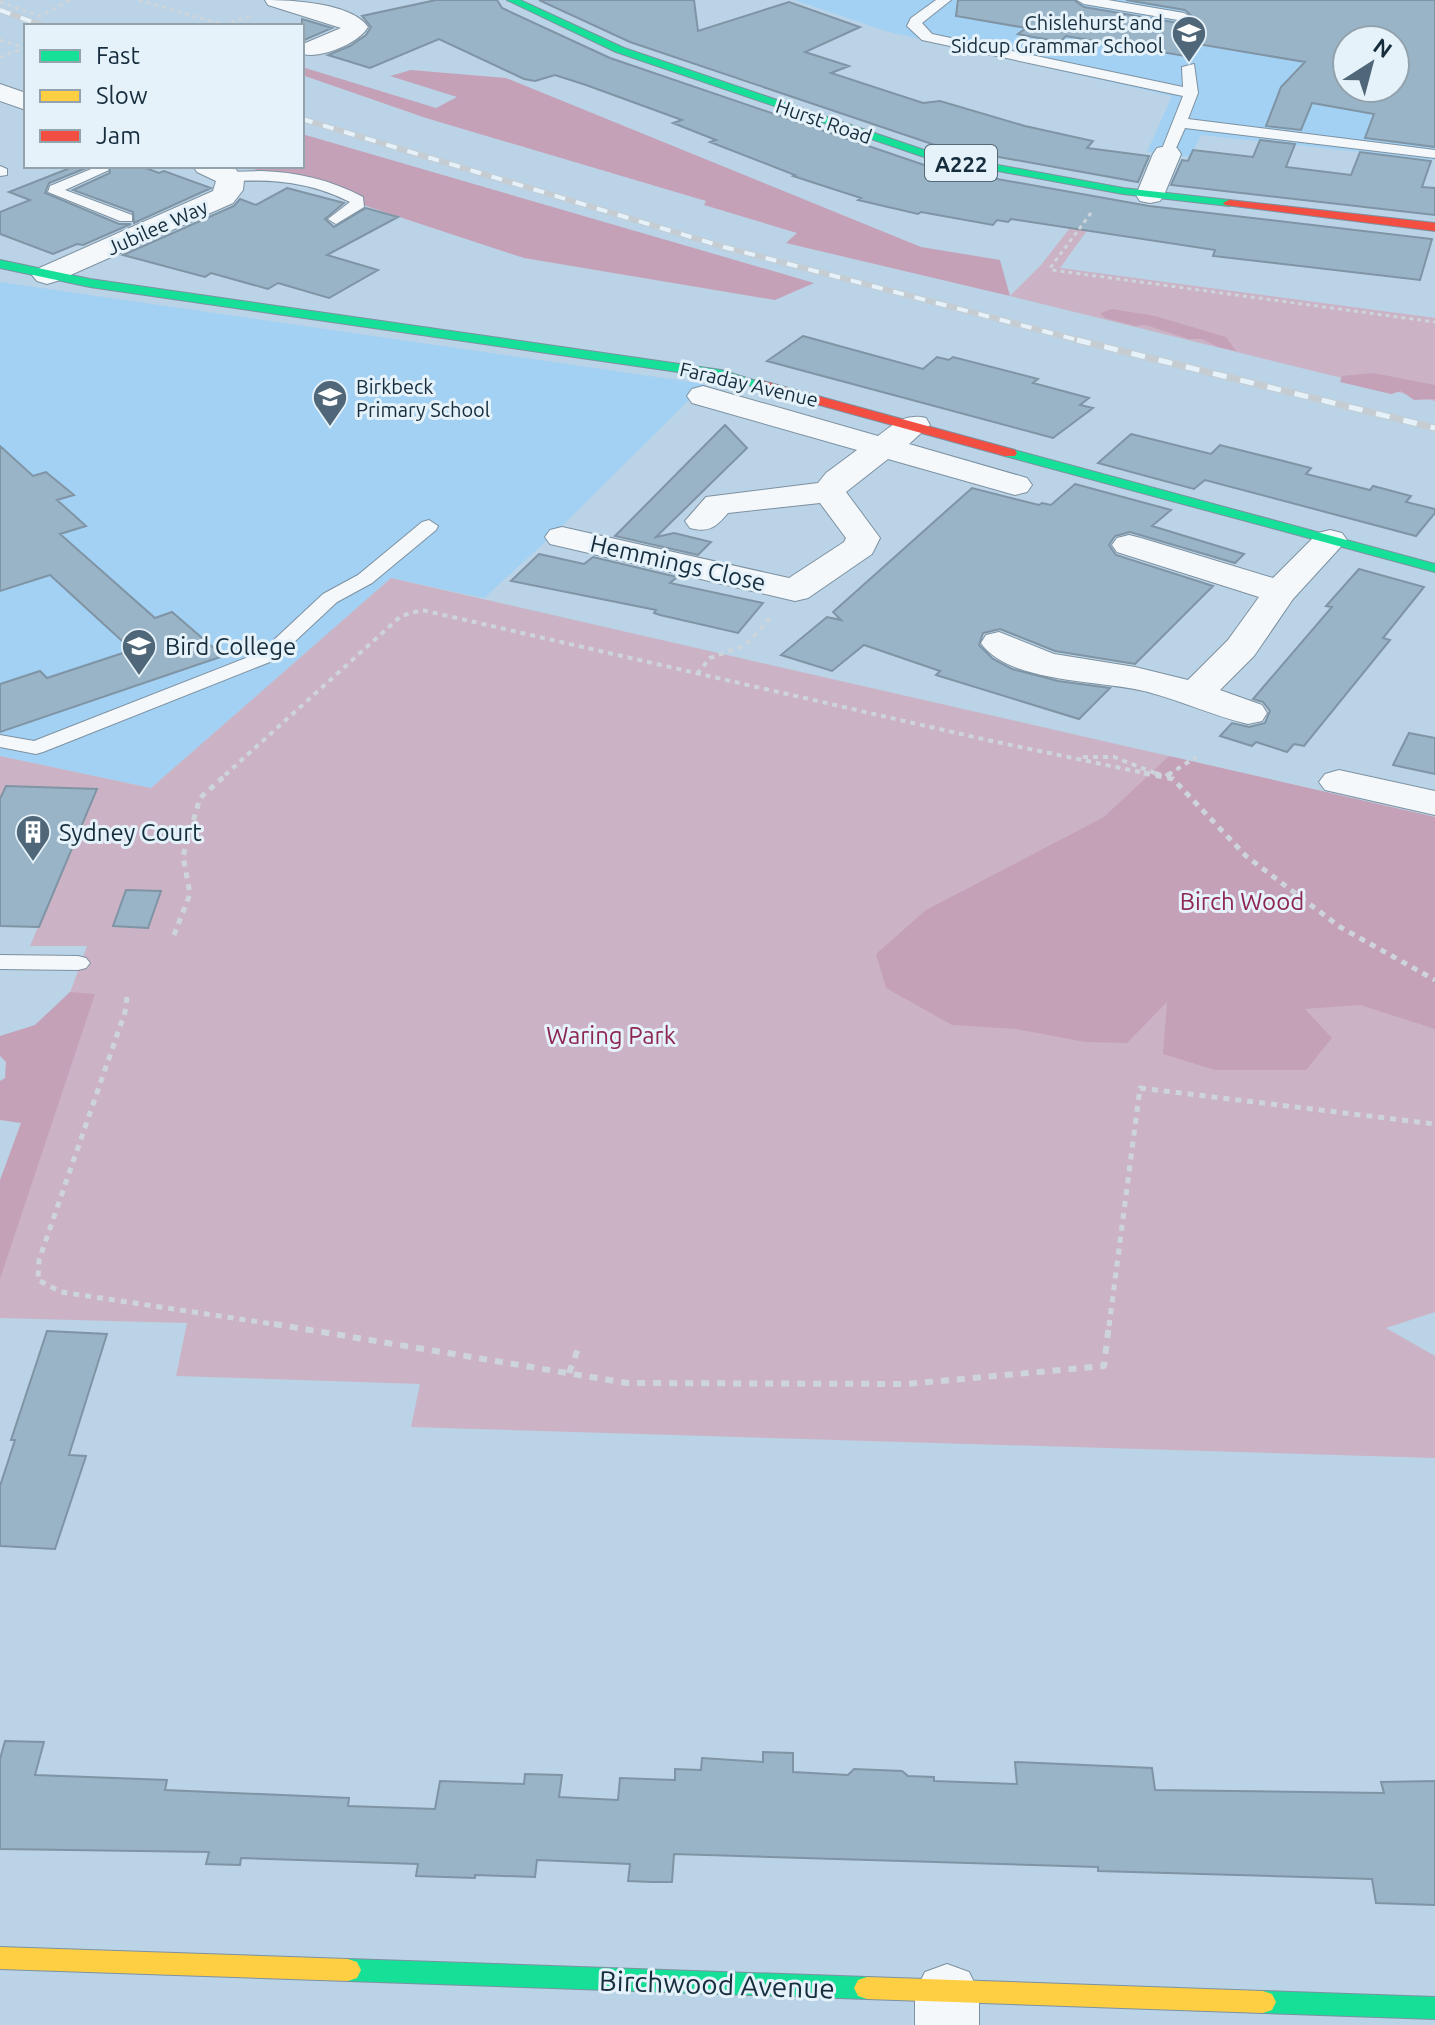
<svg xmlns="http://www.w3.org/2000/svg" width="1435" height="2025" viewBox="0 0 1435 2025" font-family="Ubuntu,sans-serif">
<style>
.built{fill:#a3d1f4;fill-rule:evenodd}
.green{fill:#cbb3c5}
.forest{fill:#c5a1b8}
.building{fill:#9ab4c7;stroke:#7f94a4;stroke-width:2;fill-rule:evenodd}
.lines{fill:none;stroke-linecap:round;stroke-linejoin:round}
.lane-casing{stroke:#7c91a1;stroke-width:2}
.street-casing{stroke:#7c91a1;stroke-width:2}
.fast-casing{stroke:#7c91a1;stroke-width:2}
.slow-casing{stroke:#7c91a1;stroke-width:2}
.jam-casing{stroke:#7c91a1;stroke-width:2}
.path-far3{stroke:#cdd5db;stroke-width:3;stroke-dasharray:4 4;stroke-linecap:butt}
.path-far2{stroke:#cdd5db;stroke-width:4;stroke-dasharray:5 5;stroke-linecap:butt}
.path-far1{stroke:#cdd5db;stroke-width:5;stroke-dasharray:6 6;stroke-linecap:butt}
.path{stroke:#cdd5db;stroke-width:6;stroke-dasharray:8 8;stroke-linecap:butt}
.lane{fill:#f5f8fb;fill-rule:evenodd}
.street{fill:#f5f8fb;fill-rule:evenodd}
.fast{fill:#16e098;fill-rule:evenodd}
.slow{fill:#ffcf43;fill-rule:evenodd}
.jam{fill:#f24e42;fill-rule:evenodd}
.rail-far1-casing{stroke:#c5cdd2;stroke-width:6}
.rail-casing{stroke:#c5cdd2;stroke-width:7}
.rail-far1{stroke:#e6f2fa;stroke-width:4;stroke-dasharray:11;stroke-linecap:butt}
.rail{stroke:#e6f2fa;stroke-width:5;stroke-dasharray:14;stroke-linecap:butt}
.labels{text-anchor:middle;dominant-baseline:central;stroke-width:6;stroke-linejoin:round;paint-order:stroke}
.far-poi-label{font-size:20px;fill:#162d3d;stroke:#e6f2fa;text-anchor:end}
.far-street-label{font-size:20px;fill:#162d3d;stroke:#e6f2fa}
.shield{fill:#e6f2fa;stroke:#546876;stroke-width:2}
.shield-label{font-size:22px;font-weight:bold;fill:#162d3d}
.street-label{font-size:24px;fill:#162d3d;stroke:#e6f2fa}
.poi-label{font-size:24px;fill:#162d3d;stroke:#e6f2fa;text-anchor:start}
.park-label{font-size:24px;fill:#8e274f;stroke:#e6f2fa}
.near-street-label{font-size:28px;fill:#162d3d;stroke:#e6f2fa}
</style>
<rect width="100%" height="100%" fill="#bad3e6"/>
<path class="built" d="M794,0H1435V160L1201,135L1190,157L1147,152L1172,96L889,32ZM1347,40H1395V88H1347Z
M0,282L705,384L559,529L484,598L391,578L151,788L0,756Z"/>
<path class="green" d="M1091,201L1107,203L1060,268L1435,318V401L1010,296L1041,265Z
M391,578L1435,817V1312L1386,1328L1435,1356V1458L411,1427L420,1384L176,1376L187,1323L0,1318V1185L87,946H30L96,789L7,786L0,799V756L151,788Z"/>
<path class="forest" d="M302,67L436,108L457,97L390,76L411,70L506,78L921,247L1000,260L1010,296L786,243L797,233L704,205L706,201L426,118L302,75Z
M302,134L814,283L775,300L524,258L245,166H302Z
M1112,309L1155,316L1226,337L1236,351L1218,347L1202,339H1188L1146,325L1135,326L1105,318L1100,313Z
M1373,373L1435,385V399L1414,400L1401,391L1391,394L1340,382L1342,376Z
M1169,756L1435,817V1029L1360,1005L1305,1009L1332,1038L1306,1070H1215L1163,1054L1167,1002L1127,1043L1085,1042L1016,1029L952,1025L886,988L876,954L926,910L1104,817Z
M70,992L95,994L0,1279V1180L21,1123L0,1120V1081L5,1078L6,1062L0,1056V1036L35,1025Z"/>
<path class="building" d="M436,0H497L502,8L610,58L930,167L1149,206L1432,239L1420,280L1213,256L1215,250L1011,219L1008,222L997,220L993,225L921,212L918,214L858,200L861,198L793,176L795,175L710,142L716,140L673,123L682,120L586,85L555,75L535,81L524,79L439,39L370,68L328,55L350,46L366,35L371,27L362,16Z
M539,0H694L698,31L789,2L860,27L805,52L849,66L831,73L923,103L940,101L1025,126L1093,141L1087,148L1149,156L1138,182L938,146L630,42Z
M958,0H1074L1084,7L1184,24L1194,18L1185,10L1126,0H1435V147L1365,138L1374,114L1312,103L1301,130L1266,126L1281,87L1305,62L1198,44L1185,56L1066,36L1060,42L1018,34L1026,28L956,16ZM1347,40H1395V88H1347Z
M302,19L332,28L302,41Z
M1260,140L1295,144L1286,167L1351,175L1360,152L1431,161L1422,187L1435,188V215L1171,185L1182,160L1188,161L1193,150L1253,157Z
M75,166H91L49,183L45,193L119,224H131L83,245L77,244L53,254L0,234V212L30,200L9,192Z
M109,166H140L159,173L164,171L211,188L134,223L133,212L73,190L110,173Z
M287,188L344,203L325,219L334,227L366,208L398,217L327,255L378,270L329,298L278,283L268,289L211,273L205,277L123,255L234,206L240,199L256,205Z
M803,336L923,369L937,357L949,360L953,357L1038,379L1033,383L1089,398L1080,405L1093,408L1053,438L767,361Z
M725,425L747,448L656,537L674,533L711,542L698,555L615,536Z
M1131,434L1211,454L1220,445L1311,468L1306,474L1370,490L1373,486L1411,496L1406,502L1435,509V513L1416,536L1205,480L1194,489L1098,463Z
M0,446L33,476L46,472L74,495L57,500L86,526L60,534L155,618L172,612L223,656L0,732V684L40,671L47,678L132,650L50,575L0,591Z
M1075,484L1171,510L1152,526L1244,554L1235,563L1130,532L1115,536L1109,545L1116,555L1213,586L1135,664L1055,651L1000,629L983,633L979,645L993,659L1012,669L1058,681L1110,688L1079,719L936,675L940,671L864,645L832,671L781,655L827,617L841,620L833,612L972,488L1039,505L1042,503L1051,505Z
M539,554L584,564L593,557L677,577L670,583L763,603L738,633L660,615L654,613L656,610L511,581Z
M1359,569L1424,587L1383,638L1390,640L1304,746L1294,744L1287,752L1256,742L1252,746L1220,736L1232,723L1249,727L1265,723L1270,711L1263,702L1253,699L1332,607L1326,606Z
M1409,733L1435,738V774L1393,765Z
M6,786L97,789L39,927L0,926V799Z
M126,890L161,891L148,928L113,926Z
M47,1331L107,1334L69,1455L86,1456L55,1549L0,1546V1486L15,1440H11Z
M5,1741L44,1742L35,1775L167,1780L165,1790L349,1798L348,1806L435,1809L440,1781L524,1784L525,1774L562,1775L559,1797L618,1800L620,1778L675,1780V1769L701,1770L702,1758L763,1762V1752L793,1753V1772L848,1775L854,1769L902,1771L908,1776L934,1777V1781L1017,1784L1015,1762L1152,1768L1155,1790L1384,1793L1381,1782L1435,1781V1905L1376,1903L1372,1879L1098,1871V1867L674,1854L672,1882H652L628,1881L630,1864L537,1860L535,1877L475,1875V1878L416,1876L418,1864L241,1858L240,1865L206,1864L209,1852L0,1849V1759Z"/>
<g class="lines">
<g class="lane-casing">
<path id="lane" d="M936,0H951L922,23L932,34L1183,87L1182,67L1194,64L1198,93L1188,119L1435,150V158L1185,128L1172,157H1162L1160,154L1183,96L922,40L907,26L911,18Z
M1077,0H1108L1184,13L1191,17L1184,21L1084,4Z
M0,166L7,169V175L0,176Z
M96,167H106L109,170L65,190L132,215V221H120L48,192L50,186Z
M261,171C297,172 331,180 363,197L364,207L336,224L328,219L350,202C310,182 271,178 227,182L219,177L227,172Z
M429,520L438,526L436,530L372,583L337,602L275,660L43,752L36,754L0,747V735L34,741L261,652L323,594L358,575L422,522Z
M0,955L78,956L86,958L90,963L86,968L78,970L0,969Z"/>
</g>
<g class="street-casing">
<path id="street" d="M265,0C292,0 352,3 368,27C359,43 321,59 303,54V44L341,28L268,5Z
M0,84L26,93V110L0,101Z
M1167,146L1177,148L1181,154L1164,195L1160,201L1150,203L1140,201L1136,195L1153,154L1157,148Z
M193,166L234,167L244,180L243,190L233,203L57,281L47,284L37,281L32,275L37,269L213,191L216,181L197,172Z
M703,386L878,436C894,424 905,413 926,418L930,425L909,444L1027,478L1032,485L1027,492L1015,495L888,459L846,492L880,538L872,554L808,598L795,601L550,544L545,537L550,530L562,527L789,578L844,542L846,538L820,503L728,513C716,527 709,533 690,528L685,521L706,497L818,483L826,473L857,450L692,403L687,396L692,389Z
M1330,530L1342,533L1347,540L1293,599L1254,656L1220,690L1262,705L1267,713L1262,721L1248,724C1214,716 1182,701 1148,692C1104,680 1009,684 981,643L986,635L999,632L1054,654L1135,667L1188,680L1228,640L1259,597L1117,552L1112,545L1117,538L1129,535L1141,538L1273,578L1318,533Z
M1339,770L1435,791V815L1325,790L1319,782L1325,774Z
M947,1964L969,1972L979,1992V2025H915V1992L925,1972Z"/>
</g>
<g class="fast-casing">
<path id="fast" d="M507,0H520L624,48L933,153L1123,188L1229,200L1235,203L1229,206L1123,194L927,158L616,52Z
M0,260L90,279L721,370L766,384L759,388L720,378L90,287L0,268Z
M1010,449L1435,564V572L1005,456L1003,453Z
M348,1959L867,1977L876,1980L880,1988L876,1996L867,1999L348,1981L339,1978L335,1970L339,1962Z
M1263,1991L1435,1997V2019L1263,2013L1254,2010L1250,2002L1254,1994Z"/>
</g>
<g class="slow-casing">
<path id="slow" d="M0,1947L348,1959L357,1962L361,1970L357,1978L348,1981L0,1969Z
M867,1977L1263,1991L1272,1994L1276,2002L1272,2010L1263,2013L867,1999L858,1996L854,1988L858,1980Z"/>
</g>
<g class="jam-casing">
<path id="jam" d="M1229,200L1435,223V231L1225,205L1223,203Z
M759,380L1015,450L1017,453L1015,456H1005L754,387V381Z"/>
</g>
<path class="path-far3" d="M139,0L224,25L252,15
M0,2L40,16L70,0
M0,40L26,48
M0,57L25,48
M1091,213L1050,268L1052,270L1435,322"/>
<path class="path-far2" d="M697,674L710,658L746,645L771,617
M1083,757H1114L1160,775
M225,775L401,616L422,610L987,740L1154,775
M1168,775L1196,757"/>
<path class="path-far1" d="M1144,773L1173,779L1246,856L1340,927L1435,980
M1155,773L1165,777L1171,773
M174,935L190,894L183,856L200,798L228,773
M127,997L125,1012L39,1260L38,1280L61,1292L286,1326
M1109,1326L1140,1088L1435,1124"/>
<path class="path" d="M274,1324L627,1383L907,1384L1104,1366L1109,1324
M569,1373L578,1349"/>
<use href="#lane" class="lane"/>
<use href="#street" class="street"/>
<use href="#fast" class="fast"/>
<use href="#slow" class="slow"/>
<use href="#jam" class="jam"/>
<g class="rail-far1-casing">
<path id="rail-far1" d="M0,10L44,26
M302,119L724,247L1085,342"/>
</g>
<g class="rail-casing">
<path id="rail" d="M1077,340L1435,428"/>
</g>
<use href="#rail-far1" class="rail-far1"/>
<use href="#rail" class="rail"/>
</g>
<defs>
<g id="school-pin" transform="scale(1.8)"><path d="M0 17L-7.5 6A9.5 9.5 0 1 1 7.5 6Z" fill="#4f6778" stroke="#e6f2fa"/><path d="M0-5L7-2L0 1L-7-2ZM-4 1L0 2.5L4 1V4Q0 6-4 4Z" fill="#fff"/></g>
<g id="university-pin" transform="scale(1.8)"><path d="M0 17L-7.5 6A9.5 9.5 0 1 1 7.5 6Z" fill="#4f6778" stroke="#e6f2fa"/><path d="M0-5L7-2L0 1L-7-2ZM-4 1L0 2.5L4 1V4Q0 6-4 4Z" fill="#fff"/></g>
<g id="building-pin" transform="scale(1.8)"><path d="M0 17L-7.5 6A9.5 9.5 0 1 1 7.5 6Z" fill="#4f6778" stroke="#e6f2fa"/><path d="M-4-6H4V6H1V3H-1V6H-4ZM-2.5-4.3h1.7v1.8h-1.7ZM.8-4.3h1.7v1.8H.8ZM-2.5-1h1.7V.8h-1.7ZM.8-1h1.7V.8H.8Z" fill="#fff"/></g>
</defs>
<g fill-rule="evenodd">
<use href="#school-pin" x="1189" y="33"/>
<use href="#school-pin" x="330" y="397"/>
<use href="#university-pin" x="139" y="646"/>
<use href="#building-pin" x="33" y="832"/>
</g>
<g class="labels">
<g class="far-poi-label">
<text x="1163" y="22">Chislehurst and<tspan x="1163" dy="23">Sidcup Grammar School</tspan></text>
<text x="356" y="386" text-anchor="start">Birkbeck<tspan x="356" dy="23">Primary School</tspan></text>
</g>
<g class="far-street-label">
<text transform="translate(824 121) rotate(19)">Hurst Road</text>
<text transform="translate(157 227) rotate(-24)">Jubilee Way</text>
<text transform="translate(749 384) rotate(13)">Faraday Avenue</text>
</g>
<rect class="shield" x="925" y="145" width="72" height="36" rx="6"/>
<g class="shield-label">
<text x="961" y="163">A222</text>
</g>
<g class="street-label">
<text transform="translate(678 563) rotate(13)">Hemmings Close</text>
</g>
<g class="poi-label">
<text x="165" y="646">Bird College</text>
<text x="59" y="832">Sydney Court</text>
</g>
<g class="park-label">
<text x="1242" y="901">Birch Wood</text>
<text x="611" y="1035">Waring Park</text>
</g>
<g class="near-street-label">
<text transform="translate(717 1984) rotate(2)">Birchwood Avenue</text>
</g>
</g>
<rect x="24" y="24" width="280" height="144" fill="#e6f2fa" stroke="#93a3ae" stroke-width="2"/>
<rect x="40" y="50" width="40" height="12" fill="#16e098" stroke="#93a3ae" stroke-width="2"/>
<text x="96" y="64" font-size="24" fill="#162d3d">Fast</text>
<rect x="40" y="90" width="40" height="12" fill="#ffcf43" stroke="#93a3ae" stroke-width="2"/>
<text x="96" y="104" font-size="24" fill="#162d3d">Slow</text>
<rect x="40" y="130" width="40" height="12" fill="#f24e42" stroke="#93a3ae" stroke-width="2"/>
<text x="96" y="144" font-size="24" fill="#162d3d">Jam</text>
<g transform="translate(1371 64) rotate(36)"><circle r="38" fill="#e6f2fa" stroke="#93a3ae" stroke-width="2"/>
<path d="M0-6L14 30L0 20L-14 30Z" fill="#4f6778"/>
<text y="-12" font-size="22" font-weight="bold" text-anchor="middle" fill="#162d3d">N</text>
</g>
</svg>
